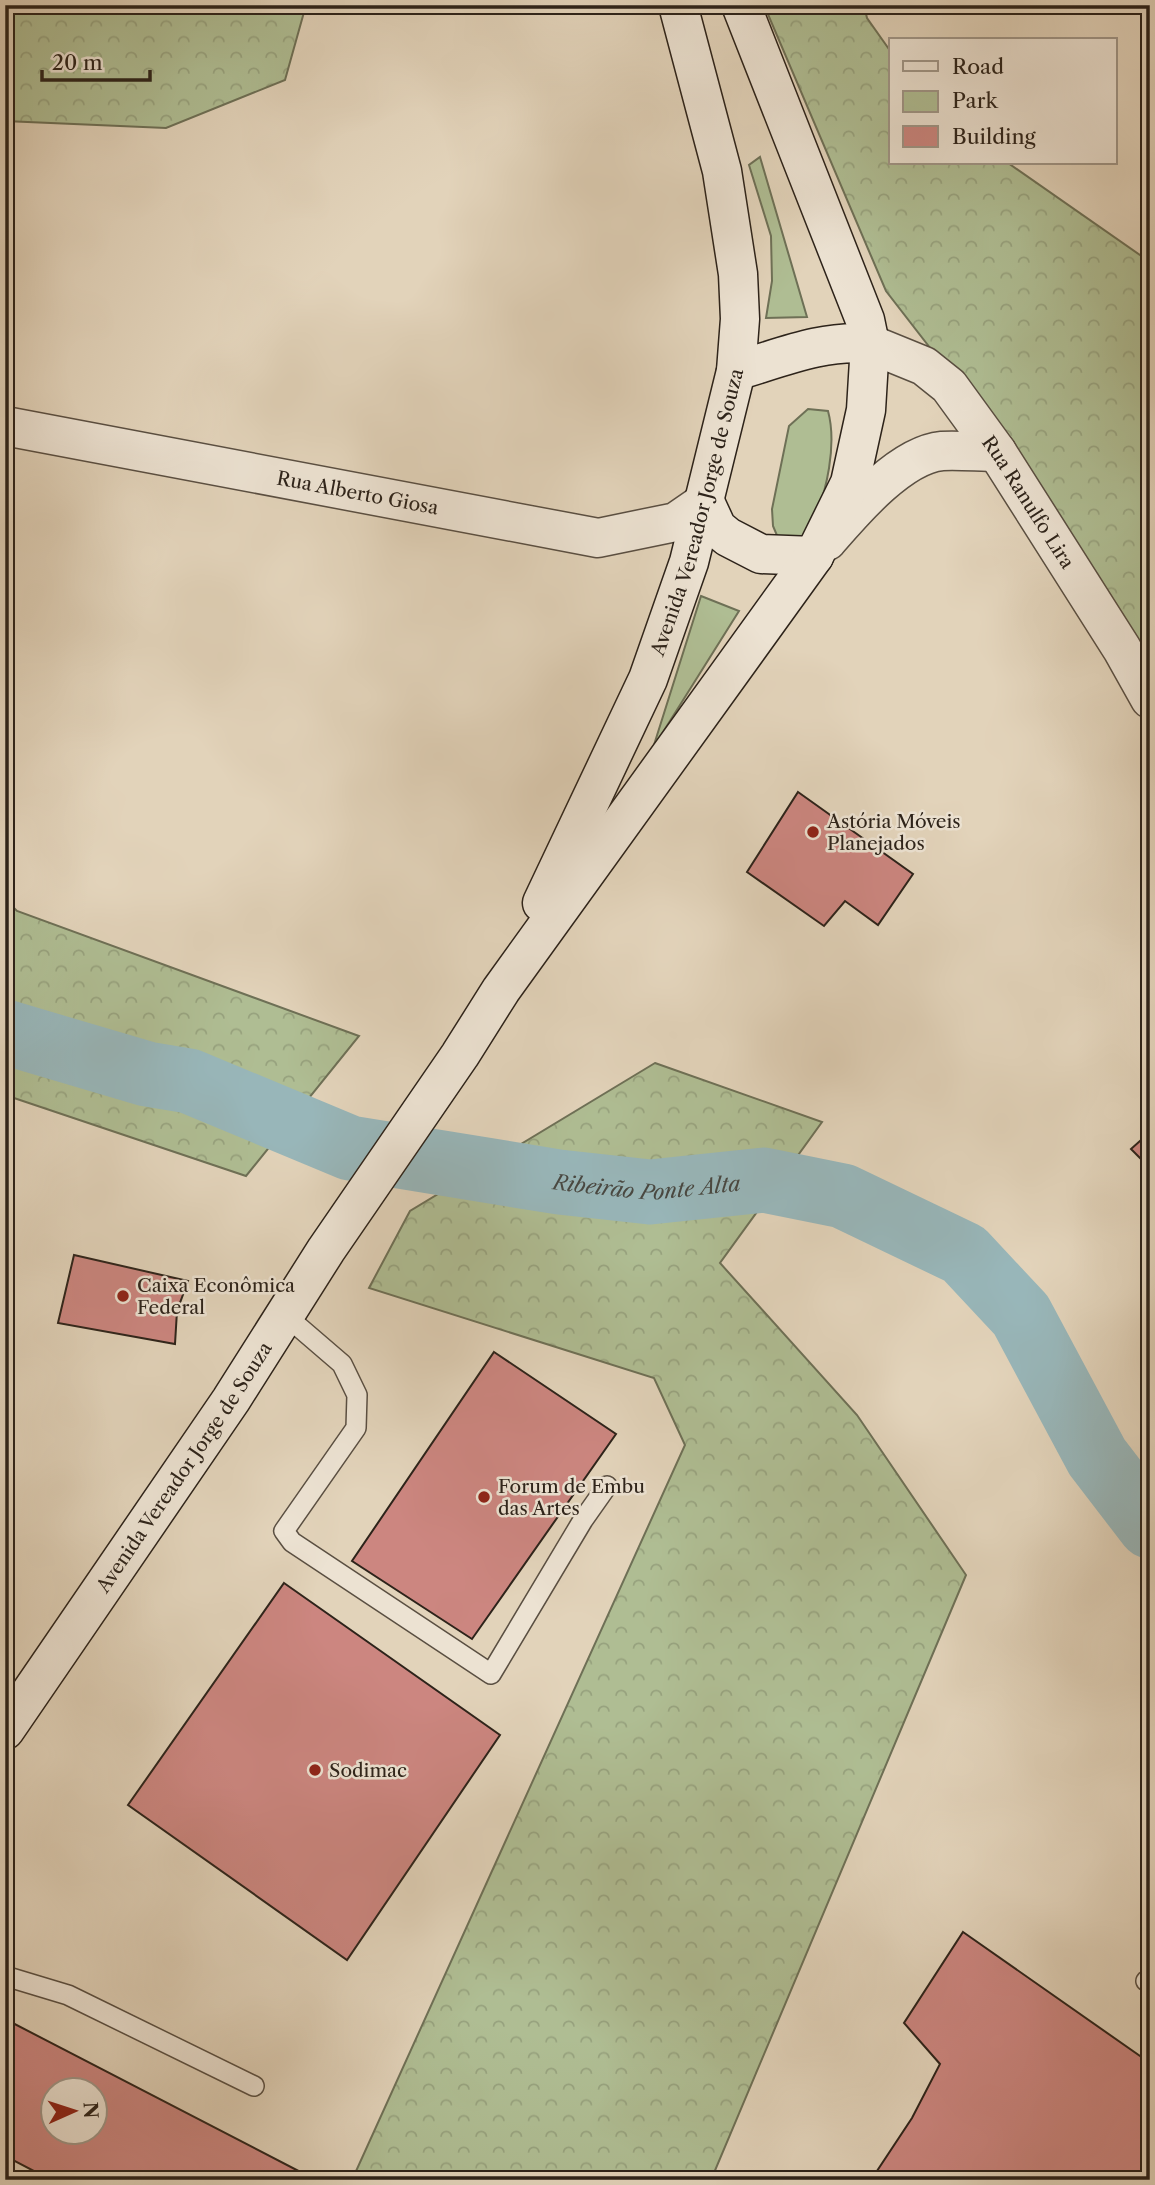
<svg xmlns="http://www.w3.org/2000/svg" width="1155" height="2185" viewBox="0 0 1155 2185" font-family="'Libre Caslon Text',serif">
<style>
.green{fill:#afbd93;stroke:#6e7056;stroke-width:2}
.forest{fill:url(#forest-crowns);stroke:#6e7056;stroke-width:2}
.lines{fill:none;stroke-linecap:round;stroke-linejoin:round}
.river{stroke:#98b6b9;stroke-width:65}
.building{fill:#cc8680;stroke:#2d231a;stroke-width:2;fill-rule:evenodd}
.lane-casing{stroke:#5a4f42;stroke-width:22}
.street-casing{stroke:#5a4f42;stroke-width:41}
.secondary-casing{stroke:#2d231a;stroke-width:41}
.lane{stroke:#ece2d2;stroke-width:19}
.street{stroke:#ece2d2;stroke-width:38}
.secondary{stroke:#ece2d2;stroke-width:38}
.poi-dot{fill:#8f2418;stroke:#ece2d2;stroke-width:2.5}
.labels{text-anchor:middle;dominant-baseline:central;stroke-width:5;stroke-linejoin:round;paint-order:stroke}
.street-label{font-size:19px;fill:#2d231a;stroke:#ece2d2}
.poi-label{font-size:19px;fill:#2d231a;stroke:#ece2d2;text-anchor:start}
.water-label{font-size:21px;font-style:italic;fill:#484842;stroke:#ece2d2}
</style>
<defs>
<pattern id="forest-crowns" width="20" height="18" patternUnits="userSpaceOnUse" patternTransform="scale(1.75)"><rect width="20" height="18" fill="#afbd93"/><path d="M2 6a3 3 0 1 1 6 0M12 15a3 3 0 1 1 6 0" fill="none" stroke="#97a27e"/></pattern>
</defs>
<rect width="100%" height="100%" fill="#e2d3ba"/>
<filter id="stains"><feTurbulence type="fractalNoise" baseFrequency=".00286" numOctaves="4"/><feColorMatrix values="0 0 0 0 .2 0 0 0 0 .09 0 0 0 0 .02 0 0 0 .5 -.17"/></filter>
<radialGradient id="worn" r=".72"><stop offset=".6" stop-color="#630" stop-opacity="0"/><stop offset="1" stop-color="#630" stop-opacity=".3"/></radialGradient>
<path class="green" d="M760,157L807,317L766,318L772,281L771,236L749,165Z
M808,409L828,411C837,444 827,493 812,524C808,532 800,539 794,546L781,545L773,526L772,509L789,426Z
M701,596L739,611L653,748Z"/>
<path class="forest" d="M5,5H306L285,80L166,128L5,121Z
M764,5H864L867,18L891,52V163H1008L1150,262V676L1037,486L886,291Z
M5,899L17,911L359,1036L246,1176L5,1095Z
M655,1063L822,1122L720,1263L857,1415L966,1575L711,2180H352L685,1445L654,1378L369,1288L410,1211Z"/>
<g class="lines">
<path class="river" id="s1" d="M5,1032L147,1074L189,1081L350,1148L559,1182L650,1192L764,1180L843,1196L964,1254L1021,1315L1097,1457L1150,1526"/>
</g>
<path class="building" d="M798,792L913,874L878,925L845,901L824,926L747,872Z
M1150,1132V1168L1131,1149Z
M74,1255L188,1281L177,1311L175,1344L58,1323Z
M494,1352L616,1434L472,1639L352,1561Z
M284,1583L500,1735L347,1960L128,1805Z
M963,1932L1150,2063V2180H871L912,2118L940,2064L904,2023Z
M5,2019L314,2179L51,2180L5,2156ZM52,2090H94V2132H52Z"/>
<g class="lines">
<g class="lane-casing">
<path id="lane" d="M285,1315L342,1364L357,1395L356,1428L284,1531L292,1542L491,1674L583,1520L607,1486
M5,1976L68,1995L254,2086
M1146,1981L1150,1983"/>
</g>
<g class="street-casing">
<g id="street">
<path id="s2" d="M870,344L924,366L949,386L997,452L1122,649L1150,699"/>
<path id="s3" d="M5,426L598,538L676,522L705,502"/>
<path d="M827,541C853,511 900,455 942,451C960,450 979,452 997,452"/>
</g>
</g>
<g class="secondary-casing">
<g id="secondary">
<path d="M736,371C780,358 824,339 870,344"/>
<path d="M705,502L717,528L728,537L761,554L814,556"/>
<path id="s4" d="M542,903L648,679L689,562L736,371L740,319L738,274L722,171L678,5"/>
<path id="s5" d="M5,1730L231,1400L326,1250L460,1055L501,990L814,556L850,483L866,410L870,344L865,320L741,5"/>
</g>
</g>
<use href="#lane" class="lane"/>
<use href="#street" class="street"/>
<use href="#secondary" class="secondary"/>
</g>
<g class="poi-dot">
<circle cx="813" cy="832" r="7"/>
<circle cx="123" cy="1296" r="7"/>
<circle cx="484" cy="1497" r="7"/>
<circle cx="315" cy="1770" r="7"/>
</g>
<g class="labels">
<g class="street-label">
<text stroke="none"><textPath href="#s3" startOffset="359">Rua Alberto Giosa</textPath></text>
<text stroke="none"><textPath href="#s2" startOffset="231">Rua Ranulfo Lira</textPath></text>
<text stroke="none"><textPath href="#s4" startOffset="422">Avenida Vereador Jorge de Souza</textPath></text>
<text stroke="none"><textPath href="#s5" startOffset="318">Avenida Vereador Jorge de Souza</textPath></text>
</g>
<g class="poi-label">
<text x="827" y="821">Astória Móveis<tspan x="827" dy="22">Planejados</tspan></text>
<text x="137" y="1285">Caixa Econômica<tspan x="137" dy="22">Federal</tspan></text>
<text x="498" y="1486">Forum de Embu<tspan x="498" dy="22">das Artes</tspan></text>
<text x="329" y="1770">Sodimac</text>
</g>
<g class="water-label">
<text stroke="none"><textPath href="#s1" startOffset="665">Ribeirão Ponte Alta</textPath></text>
</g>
</g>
<rect width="1155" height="2185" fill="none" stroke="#e2d3ba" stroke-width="28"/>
<rect x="7" y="7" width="1141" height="2171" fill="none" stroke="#2d231a" stroke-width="3.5"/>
<rect x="14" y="14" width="1127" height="2157" fill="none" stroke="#2d231a" stroke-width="2"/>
<rect x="889" y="38" width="228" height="126" fill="#ece2d2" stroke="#a09688" stroke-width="2"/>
<rect x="903" y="61" width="35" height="10" fill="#ece2d2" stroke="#a09688" stroke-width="2"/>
<text x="952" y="74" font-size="21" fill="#2d231a">Road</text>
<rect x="903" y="91" width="35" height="21" fill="#afbd93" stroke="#a09688" stroke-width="2"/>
<text x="952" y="108" font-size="21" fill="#2d231a">Park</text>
<rect x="903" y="126" width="35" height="21" fill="#cc8680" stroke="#a09688" stroke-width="2"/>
<text x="952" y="144" font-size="21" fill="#2d231a">Building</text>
<g transform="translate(74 2111) rotate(87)"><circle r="33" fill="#ece2d2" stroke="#a09688" stroke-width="2"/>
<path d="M0-5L12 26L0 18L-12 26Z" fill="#8f2418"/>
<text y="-10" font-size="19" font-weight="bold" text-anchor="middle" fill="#2d231a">N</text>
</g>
<path d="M42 70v10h108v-10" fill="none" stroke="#2d231a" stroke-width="3.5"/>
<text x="52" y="70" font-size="21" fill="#2d231a" stroke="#ece2d2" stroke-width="5" paint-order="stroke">20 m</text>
<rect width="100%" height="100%" filter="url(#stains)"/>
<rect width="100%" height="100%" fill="url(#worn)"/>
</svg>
